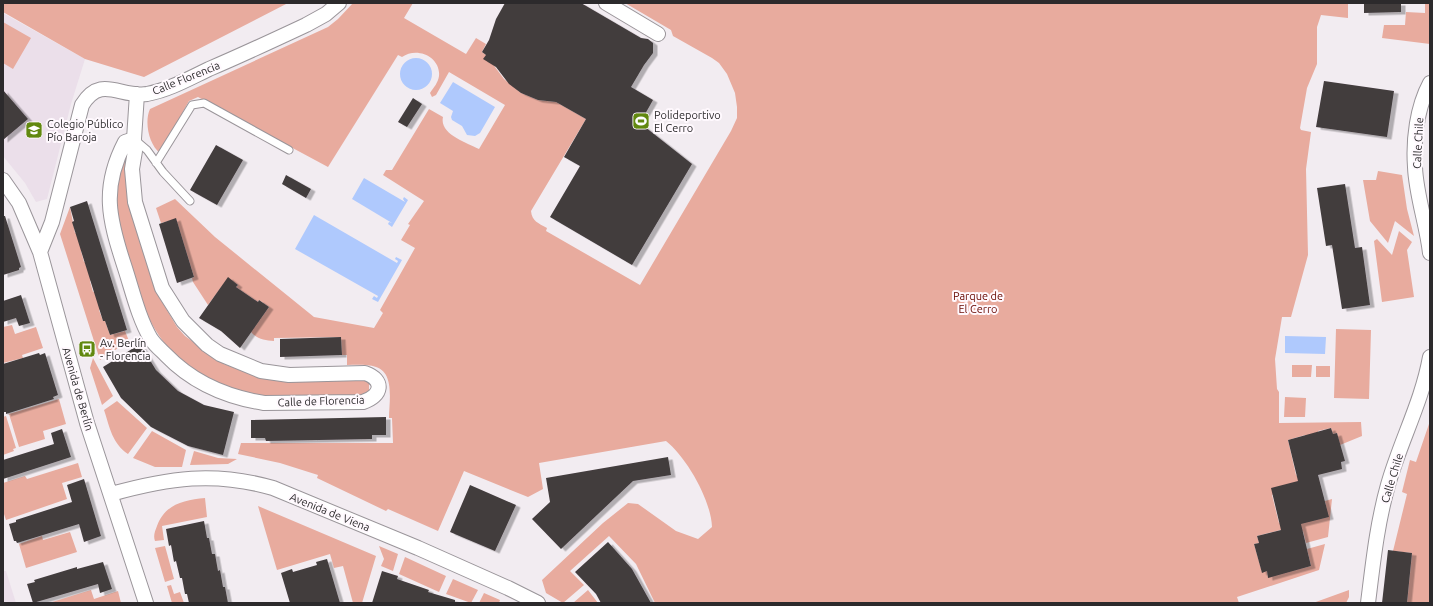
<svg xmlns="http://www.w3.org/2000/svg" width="1433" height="606" viewBox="0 0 1433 606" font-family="Ubuntu,sans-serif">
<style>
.built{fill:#ebdfea}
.green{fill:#e8ab9e}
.water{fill:#afc9fd}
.building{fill:#433c3e;filter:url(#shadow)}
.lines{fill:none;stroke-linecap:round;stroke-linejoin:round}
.lane-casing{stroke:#9a959a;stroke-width:9}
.street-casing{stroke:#9a959a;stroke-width:16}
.lane{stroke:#fff;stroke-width:7}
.street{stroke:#fff;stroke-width:14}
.labels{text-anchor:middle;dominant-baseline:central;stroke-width:4;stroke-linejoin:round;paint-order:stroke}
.street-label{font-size:11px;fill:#2c2a2c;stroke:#fff9fe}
.poi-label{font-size:11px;fill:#2c2a2c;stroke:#fff9fe;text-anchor:start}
.park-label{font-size:11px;fill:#680700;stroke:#fff9fe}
</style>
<defs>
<filter id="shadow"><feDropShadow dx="4.5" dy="2.5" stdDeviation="0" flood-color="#0004"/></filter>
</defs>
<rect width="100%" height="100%" fill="#f2ecf1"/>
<path class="built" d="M3,13L85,59L71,104L47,199L36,202L25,183L3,156Z
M3,571H6L16,603H3Z"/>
<path class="green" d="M3,3H288L144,77L85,59L3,12Z
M353,3H413L404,18L466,54L476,38L486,44L482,52L486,55L504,79L521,93L538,100L556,102L586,119L531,211C532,221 538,223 547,228L546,231L640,285L731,131L737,118V107L735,93L727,74L719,63L712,58L673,36L671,30L625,3H1348V18L1321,15L1317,27V64L1307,88L1300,128L1301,130L1311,132L1306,169L1308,255L1291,317H1282L1275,359L1277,389L1279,392V423L1361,422L1362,436L1340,445L1337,433L1333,434L1331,428L1318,431L1320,438L1308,445L1305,435L1288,440L1296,475L1303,480L1272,495L1279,523L1284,522V529L1257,536L1259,543L1254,544L1262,572L1267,571L1268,577L1311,566L1307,549L1325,544L1319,570L1237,597L1239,603H655L636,564L609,536L570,571L584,585L563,603L546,593L542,580L603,523L628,503L638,504L676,531L698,539L712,527C711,500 687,458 666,441L539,463L543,489L528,497L464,471L438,531L388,509L386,511L317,478L318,475L280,463L238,454L241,443H393L392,418H389C389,402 395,373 376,367C367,364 356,365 347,365V355H342L341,337L274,338V341C265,340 257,339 251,332L269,307L259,300L258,302L236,287L238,285L228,278L208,305L193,282L192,278L194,277L176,219L161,223L156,208L175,199L215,237L314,317L374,328L383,313L380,310L415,248L401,240L410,225L408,224L424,201L383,175L386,170H392L429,109L443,117C439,134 467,143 479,149L505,105L449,72L436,95L432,97L430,93C434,87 438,83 439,76C441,57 417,46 402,57L398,55L328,167L198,97L189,101L160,153C149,145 144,122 150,109L328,27L338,19Z
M1425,3H1430V44L1382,38L1384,25H1405L1406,12L1425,13Z
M3,22L31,38L13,69L3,63Z
M124,154L129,156L143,248L158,295L177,327L185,336L224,364L242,371L273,380L360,378L369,382V392L362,395C340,396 318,396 295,396C285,397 274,398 264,397C213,390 167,361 146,312L115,219V187Z
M1378,171L1402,175L1407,209L1414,236L1395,221L1388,243L1370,221L1363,180H1376Z
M70,207L75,233H78L83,250L81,251L84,262H87L92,280L90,281L93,292L96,291L101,309L99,310L103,321H105L110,335L125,331L129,341L100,360L60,234Z
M1399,231L1412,242L1407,250L1414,297L1382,302L1374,241L1377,239L1392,255Z
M12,325L15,334L36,327L43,348L22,355L23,358L3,363V327Z
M1336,329L1371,330L1369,399L1334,398Z
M93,358L113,396L102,405L90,368Z
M1292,365H1312L1311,377H1292Z
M1316,366H1330V377H1316Z
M1285,397L1306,398L1305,417H1284Z
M59,399L66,424L43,431L45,439L19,447L9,414Z
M117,401L147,428L128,454C112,443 110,428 104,410Z
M6,416L16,448L13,449L14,451L3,455V417Z
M1430,421V603H1407L1412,553L1393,551L1407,494L1402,492L1410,460L1416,462Z
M152,431L186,450L182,467H155L133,458Z
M194,451L218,458L237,459L228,464L190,465Z
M78,463L82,477L62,483L67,499L6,520L3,511V483L25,476L27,479Z
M205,498L207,517L162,526L164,540L155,541C153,536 155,531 157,526C165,504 184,500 205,498Z
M1332,499L1328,537L1306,543L1303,531L1298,532V518L1308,512L1311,521L1328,517L1325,501Z
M258,506L376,556L362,603H353L343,566L334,568L330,554L277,570Z
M70,532L77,552L26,568L19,544L42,536L43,540Z
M165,546L174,579L165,582L155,548Z
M379,546L398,554L393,571L381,566L384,559Z
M405,557L446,576L439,592L399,574Z
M453,579L478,590L471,603L446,594Z
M171,585L174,594L180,592L184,603H172L167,586Z
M91,590L94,599L118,591L121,603H49Z
M588,590L598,603H573Z
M1349,590V597L1346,603H1313Z
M484,593L500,600L499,603H479Z"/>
<path class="water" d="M400 74a16 16 0 1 1 32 0a16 16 0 1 1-32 0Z
M453,82L495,107L480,133L475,136L467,135L462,126L452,120L451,117L453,111L440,103Z
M364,178L405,202L403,199L404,197L408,200L392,227L388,224L389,222L392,223L352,199Z
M314,215L397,263L398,261L395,259L396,257L402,260L378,302L372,299L374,296L377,298L378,296L295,249Z
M1285,336L1326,337L1325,354L1285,353Z"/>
<path class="building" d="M505,3H581L641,38L648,39L653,43V53L644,65L631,87L653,100L640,123L692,164L632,265L550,217L580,166L564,157L586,119L556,102L538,100L521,93L509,84L496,67L483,59L486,55L482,52L489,40L496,19Z
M1364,3H1401V12L1364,13Z
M1324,81L1394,91L1387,137L1316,127Z
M3,90L28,119L3,140Z
M413,98L422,104L407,127L398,122Z
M216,145L243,160L217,205L190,190Z
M286,175L311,189L306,198L282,184Z
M1345,184L1355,248L1362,247L1370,305L1342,309L1332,245L1326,246L1317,188Z
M87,201L127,330L110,335L105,321H103L72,222L74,221L70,207Z
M3,216H5L21,267L19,268V270L3,275Z
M176,218L194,277L177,283L159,224Z
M228,277L238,285L236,287L258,302L259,300L269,307L240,348L221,331L199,318Z
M21,295L30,323L19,326L16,318L3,322V301Z
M341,337L342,355L280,357V339Z
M140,344L156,370L178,391L204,405L234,412L223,455L188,446L151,427L121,398L103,367Z
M39,353L40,355L45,353L58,395L53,397L54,399L6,414V412H3V364Z
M386,417V435H372V439L266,441L265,438H251V420Z
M1331,428L1333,434L1337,433L1345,461L1341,462L1342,469L1318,475L1329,517L1301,524L1311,566L1268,578L1267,571L1262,573L1254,544L1259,543L1257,536L1281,530L1271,488L1298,481L1288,440Z
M62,429L71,457L3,479V460L54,444L51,433Z
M668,457L671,475L633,481L561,549L532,519L550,502L546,478Z
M84,479L101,536L84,542L79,524L17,543L16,541H14L9,524L16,522V520L72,502L67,485Z
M470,485L516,505L495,551L450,532Z
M204,521L207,538H209L212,554H215L218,571L220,570L223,587H225L228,603H189L187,594H185L182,578H180L176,561L174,562L171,545L169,546L166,529Z
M608,542L632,569L651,603H601L596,594L575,572Z
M1388,550L1412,553L1407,603H1382Z
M327,559L340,603H290L281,573L292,569L293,572L317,565L316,562Z
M103,562L112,589L100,593L98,584L33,603L27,584L35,582L34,580L77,567V569Z
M382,571L398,576L397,579L429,590L428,592L455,600V603H372Z"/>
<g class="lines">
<g class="lane-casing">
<path id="lane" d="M134,139L147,150L163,172L190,201
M156,163L192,105L204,103L289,150"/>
</g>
<g class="street-casing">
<path id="street" d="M606,3L658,34
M1430,83C1417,107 1413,140 1415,167C1416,195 1427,225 1430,253
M134,139L125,142C101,188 109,219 124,265C132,289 138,317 151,339C155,345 161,350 166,355C193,383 226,397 264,403L363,402C382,396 385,380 365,373L289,375L261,371L220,354L207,345L183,321L162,288L135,202L132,169L135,151L134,139L137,94
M3,180L19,203L40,252L87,423L146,603
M40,252L52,222L82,105C101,74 120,98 147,94C169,90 190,78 209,69C242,55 274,40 306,25L326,14L339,3
M111,494C169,478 214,471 273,488L418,548L508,588L538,603
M1368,603C1373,563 1377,524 1388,485C1400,442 1422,402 1430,357"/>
</g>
<use href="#lane" class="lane"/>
<use href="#street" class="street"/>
</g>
<defs>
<g id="stadium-square" transform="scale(0.9)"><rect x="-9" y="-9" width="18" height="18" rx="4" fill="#61880f" stroke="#fff9fe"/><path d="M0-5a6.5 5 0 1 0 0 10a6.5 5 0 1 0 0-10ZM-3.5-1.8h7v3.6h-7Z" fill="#fff"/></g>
<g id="school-square" transform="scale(0.9)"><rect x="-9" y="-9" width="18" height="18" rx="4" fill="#61880f" stroke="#fff9fe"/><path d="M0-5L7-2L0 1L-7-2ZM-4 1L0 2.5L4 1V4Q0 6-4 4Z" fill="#fff"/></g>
<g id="bus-square" transform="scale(0.9)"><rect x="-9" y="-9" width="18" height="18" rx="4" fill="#61880f" stroke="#fff9fe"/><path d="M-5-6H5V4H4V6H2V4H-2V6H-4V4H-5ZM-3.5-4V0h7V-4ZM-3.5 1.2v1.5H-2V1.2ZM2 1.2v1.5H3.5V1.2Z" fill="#fff"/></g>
</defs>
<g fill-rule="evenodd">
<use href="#stadium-square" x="641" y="121"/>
<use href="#school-square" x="34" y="130"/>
<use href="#bus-square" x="87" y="349"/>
</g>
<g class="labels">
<g class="street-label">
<text transform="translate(186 78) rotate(-22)">Calle Florencia</text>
<text transform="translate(1418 143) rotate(-87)">Calle Chile</text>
<text transform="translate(78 389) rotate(74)">Avenida de Berlín</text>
<text transform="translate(321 401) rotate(-2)">Calle de Florencia</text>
<text transform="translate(1392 478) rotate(-73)">Calle Chile</text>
<text transform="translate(330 512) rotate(22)">Avenida de Viena</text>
</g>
<g class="poi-label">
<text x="654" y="115">Polideportivo<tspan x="654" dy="13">El Cerro</tspan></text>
<text x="47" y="124">Colegio Público<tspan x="47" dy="13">Pío Baroja</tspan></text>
<text x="100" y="343">Av. Berlín<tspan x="100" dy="13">- Florencia</tspan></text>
</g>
<g class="park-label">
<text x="978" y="296">Parque de<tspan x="978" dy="13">El Cerro</tspan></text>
</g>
</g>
<rect width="1433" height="606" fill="none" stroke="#2c2a2c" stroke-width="8"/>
</svg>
